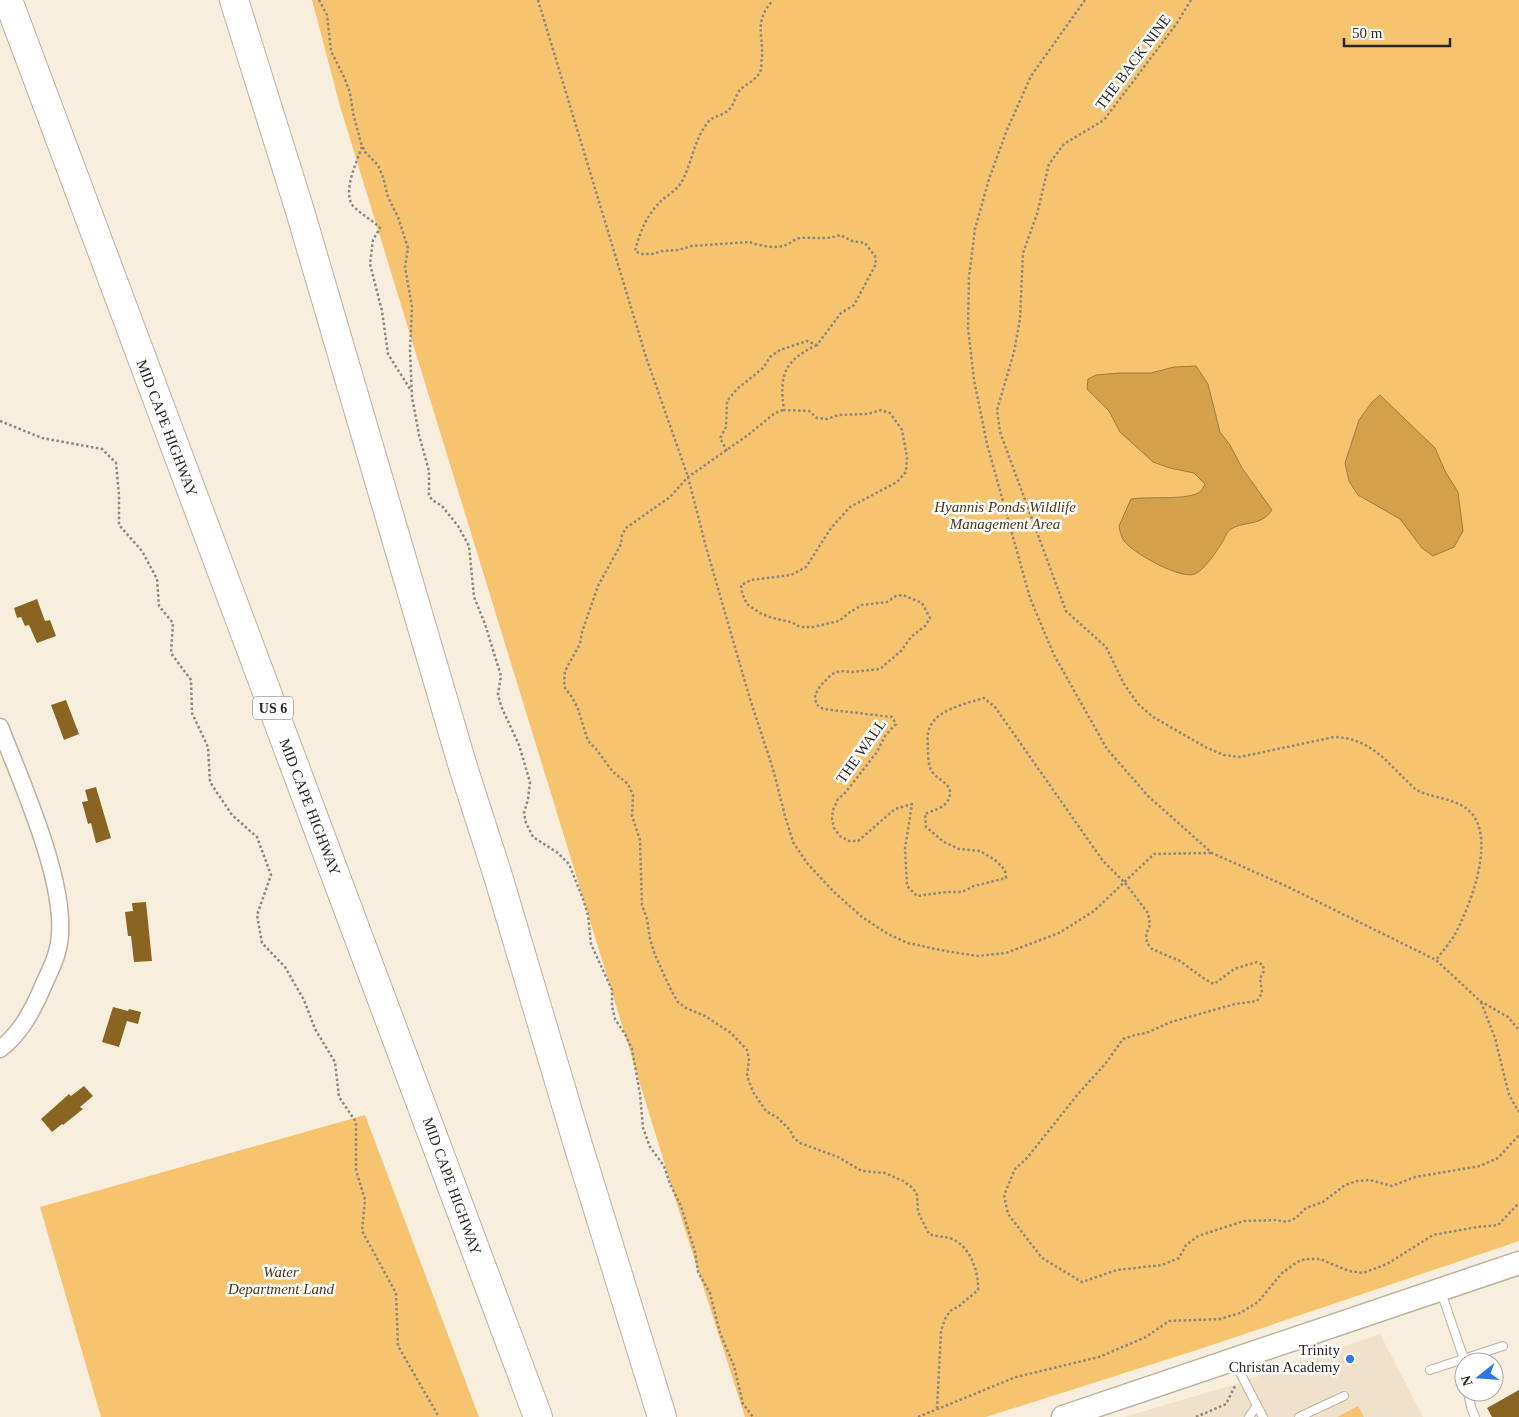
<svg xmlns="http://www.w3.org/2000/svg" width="1519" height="1417" viewBox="0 0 1519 1417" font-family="Georgia,serif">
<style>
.built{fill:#f0e1cb}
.green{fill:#f6c36f}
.water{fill:#d3a14a;stroke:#a17c3e}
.building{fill:#8a6521}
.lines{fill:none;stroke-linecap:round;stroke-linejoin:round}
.lane-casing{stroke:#bbb1a2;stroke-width:10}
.street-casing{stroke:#bbb1a2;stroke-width:19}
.secondary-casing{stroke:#bbb1a2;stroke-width:25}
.highway-casing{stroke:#bbb1a2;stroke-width:30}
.path{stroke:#8e877d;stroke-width:2.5;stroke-dasharray:2.5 2.5;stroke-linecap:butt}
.lane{stroke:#fff;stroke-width:8}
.street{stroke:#fff;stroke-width:16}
.secondary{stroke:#fff;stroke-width:22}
.highway{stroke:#fff;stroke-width:28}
.poi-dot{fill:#2f78e4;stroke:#fff;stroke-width:2}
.labels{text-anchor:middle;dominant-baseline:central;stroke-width:5;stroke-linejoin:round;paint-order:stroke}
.shield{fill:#fff;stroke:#6b6864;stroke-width:1}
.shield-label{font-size:14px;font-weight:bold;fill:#2b2722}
.street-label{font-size:15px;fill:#2b2722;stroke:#fff}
.park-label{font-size:15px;font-style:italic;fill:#4b3611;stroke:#fff}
.poi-label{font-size:15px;fill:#2b2722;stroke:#fff;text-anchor:end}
</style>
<rect width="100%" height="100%" fill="#f8eede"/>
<path class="built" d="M1380,1334L1423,1417H1124L1236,1384Z"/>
<path class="green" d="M312,0H1519V1241L1203,1348L986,1417H745L680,1214L340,106Z
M365,1115L479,1417H101L40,1207Z
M1358,1406L1364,1417H1337Z"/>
<path class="water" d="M1196,366L1208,384L1220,432L1230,445L1242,468L1272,510C1260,527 1247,520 1231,529C1227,532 1225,537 1223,541C1218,550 1204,570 1195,574C1181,580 1133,553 1124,541C1121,537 1120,531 1119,526L1131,499C1148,496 1190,501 1201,491C1202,490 1205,484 1205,484L1194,473L1170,468L1153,462L1120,432L1109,411L1087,389L1088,379L1096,375L1119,373H1151L1174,367Z
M1380,395L1435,448L1445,471L1458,492L1463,531L1454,547L1433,556L1422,548L1400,519L1358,495L1349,481L1345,463L1359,420L1372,402Z"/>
<path class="building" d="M37,599L45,621L50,620L56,636L37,643L29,625L25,626L21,617L17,618L14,608Z
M66,700L79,734L64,740L51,705Z
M96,787L111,838L96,843L91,823L88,824L82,802L88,801L85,790Z
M146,902L152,961L134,962L131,936H128L125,912L133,911L132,903Z
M113,1007L128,1011L129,1009L141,1012L138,1024L127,1021L119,1047L102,1042Z
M84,1086L93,1096L80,1107L83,1109L63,1125L62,1124L52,1132L41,1119L69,1094L71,1096Z
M1519,1390V1417H1492L1487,1408Z"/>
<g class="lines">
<g class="lane-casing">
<path id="lane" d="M1441,1292L1465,1362
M1234,1361L1263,1417
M1430,1370L1503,1346
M1468,1392L1471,1407L1475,1417
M1249,1417L1257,1405
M1299,1417L1344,1396"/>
</g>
<g class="street-casing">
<path id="street" d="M0,727C21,782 74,896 57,952C54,965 46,978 41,991C31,1013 20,1034 0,1049"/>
</g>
<g class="secondary-casing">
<path id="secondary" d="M1063,1417L1519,1263"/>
</g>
<g class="highway-casing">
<path id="highway" d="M8,0L538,1417
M234,0L300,211L463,767L498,876L578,1145L662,1417"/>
</g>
<path class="path" d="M319,0L327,15L331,51L345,79L350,93L353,113L361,143L365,152L378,165L383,177L388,197L398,217L408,248L405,267L412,307L410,351L412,397L419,435L429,471V495L432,500L442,506L458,526L469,546L474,597L485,624L501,676L498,694L501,706L519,745L530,782L528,799L524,813L526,823L533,837L558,853L569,864L583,899L588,915L591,944L612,990V1006L615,1019L626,1036L632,1049L640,1094L643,1128L650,1147L664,1166L670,1184L681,1206L695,1252L698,1272L710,1293L720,1333L734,1366L743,1404L753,1417
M538,0L646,357L688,477L706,547L750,699L773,769L785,816L793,842L807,863L834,892L862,917L888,934L908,943L945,951L978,956L1006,953L1059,933L1094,911L1154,854L1212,853
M1085,0L1031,76L1007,130L989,179L975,229L969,277L968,328L974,380L987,444L1030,598L1054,655L1107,749L1148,796L1212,853L1284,885L1436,960L1480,1001L1508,1017L1519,1030
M1191,0L1177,23L1104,120L1064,144L1049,164L1037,214L1023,253L1020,319L1014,352L997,410L1000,432L1066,611L1106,647L1124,684L1138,704L1153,717L1205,747L1224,755L1240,757L1334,737C1372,738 1388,764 1414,788C1424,797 1452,797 1467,809C1499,834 1470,907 1454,936C1449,944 1442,952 1436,960
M362,147C357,161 342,192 353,206C361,214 372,220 380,228L373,240L370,264L382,311L388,354L410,389
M817,345C784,361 779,374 784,410L809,411L817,418L827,419L838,415L868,414L881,410L890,413L902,430L907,457L906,472L897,482L850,507L831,528L806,567L791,575L751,580L741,585L742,593L747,604L760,613L772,618L791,622L800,627H813L839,621L850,612L862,605L887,602L896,596L903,595L922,603L930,618L925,626L911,637L901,651L880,669L852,672L840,671L832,674L820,686L815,695L816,704L823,709L892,717L896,724L885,736L877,752L845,793L838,799L833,810L832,819L834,828L840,836L849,841H858L895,809L912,804L905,848L907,886L917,896L946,892H962L974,886L1006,878L1005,870L995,860L980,851L959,849L944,842L926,827L925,814C933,810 946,808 949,798C954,785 941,782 934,774C928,768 928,757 928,749C928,744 927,738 928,733C932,710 965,704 984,698L995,707L1103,861L1125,883L1148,913L1150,925L1146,934L1147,943L1152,949L1180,961L1206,980L1214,984L1234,969L1257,962L1263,965L1264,971L1260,978L1262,993L1257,1001L1235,1004L1171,1022L1146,1033L1135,1035L1123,1039L1106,1063L1078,1094L1027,1158L1015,1169L1004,1195L1008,1214L1042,1258L1082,1282L1117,1270L1162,1265L1179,1258L1186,1245L1198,1236L1244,1221L1276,1220L1287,1222L1296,1218L1306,1208L1323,1202L1345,1185L1357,1181L1370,1180L1392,1186L1415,1177L1480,1166L1498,1158L1519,1135
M783,410L775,413L748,435L688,477L670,497L626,528L622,535L621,544L598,586L582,632L580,644L565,671L564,681L565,688L572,697L578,709L588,741L596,749L613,772L628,784L633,795L632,816L640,840L642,905L647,919L650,939L655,955L671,990L678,1002L686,1008L705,1016L731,1033L747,1050L749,1059L747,1076L753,1092L766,1111L778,1118L790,1130L794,1138L800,1143L838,1157L862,1171L885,1173L903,1181L913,1188L917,1195L918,1212L929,1234C937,1237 945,1236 952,1239C970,1246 979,1272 978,1290L959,1306L950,1311L945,1319L941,1331L937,1409
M0,421L42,438L102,449L116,463L119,495V525L142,551L157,579L159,606L173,623L171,653L191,680L192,713L208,747L210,782L232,815L257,837L271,875L257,915L262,943L285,967L304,1000L315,1029L335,1062L339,1097L356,1122V1170L365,1200L362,1231L396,1293L398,1346L439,1417
M727,451L720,438L726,427L727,401L737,389L763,368L771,356L780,350L807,341L817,345L841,313L854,305L876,264L875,256L865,243L852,241L840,235C827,240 814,237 800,238C794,239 791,243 786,245C777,249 759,246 750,242L691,246L679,250L663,251L652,254H641L635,251C640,232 646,216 661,201C667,195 676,191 681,183C692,164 694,138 709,121C714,116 721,116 726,112C734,107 734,98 740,90C746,84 756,80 760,72C762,68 761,62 762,57C763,31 754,22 773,0
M1481,1002L1495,1038L1509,1095L1519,1112
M918,1417L1016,1377L1099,1357L1146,1337L1169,1321L1220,1319L1240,1313L1258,1302L1282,1273L1297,1262L1305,1259H1320L1349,1271L1363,1273L1387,1264L1433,1235L1477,1227L1498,1225L1519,1203
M1196,1417L1226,1404L1235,1386"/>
<use href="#lane" class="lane"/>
<use href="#street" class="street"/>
<use href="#secondary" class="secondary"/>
<use href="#highway" class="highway"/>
</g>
<circle class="poi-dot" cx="1350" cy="1359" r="5"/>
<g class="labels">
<rect class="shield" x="253" y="696.5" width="40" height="23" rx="4"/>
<g class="shield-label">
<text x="273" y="708">US 6</text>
</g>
<g class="street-label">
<text transform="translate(1133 62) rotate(-53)">THE BACK NINE</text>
<text transform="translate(167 428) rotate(69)">MID CAPE HIGHWAY</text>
<text transform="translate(861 751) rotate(-55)">THE WALL</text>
<text transform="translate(310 807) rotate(69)">MID CAPE HIGHWAY</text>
<text transform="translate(452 1186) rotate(70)">MID CAPE HIGHWAY</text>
</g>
<g class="park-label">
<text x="1005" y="507">Hyannis Ponds Wildlife<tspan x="1005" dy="17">Management Area</tspan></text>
<text x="281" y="1272">Water<tspan x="281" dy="17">Department Land</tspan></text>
</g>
<g class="poi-label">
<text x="1340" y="1350">Trinity<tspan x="1340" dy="17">Christan Academy</tspan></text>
</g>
</g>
<g transform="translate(1479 1377) rotate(253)"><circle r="24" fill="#ffffff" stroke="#aaa9a7"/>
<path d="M0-4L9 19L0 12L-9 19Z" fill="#2f78e4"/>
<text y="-8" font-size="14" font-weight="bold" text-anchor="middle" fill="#2b2722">N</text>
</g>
<path d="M1344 38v8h106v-8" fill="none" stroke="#2b2722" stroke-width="2.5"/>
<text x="1352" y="38" font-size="15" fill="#2b2722" stroke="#ffffff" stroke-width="4" paint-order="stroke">50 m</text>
</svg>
